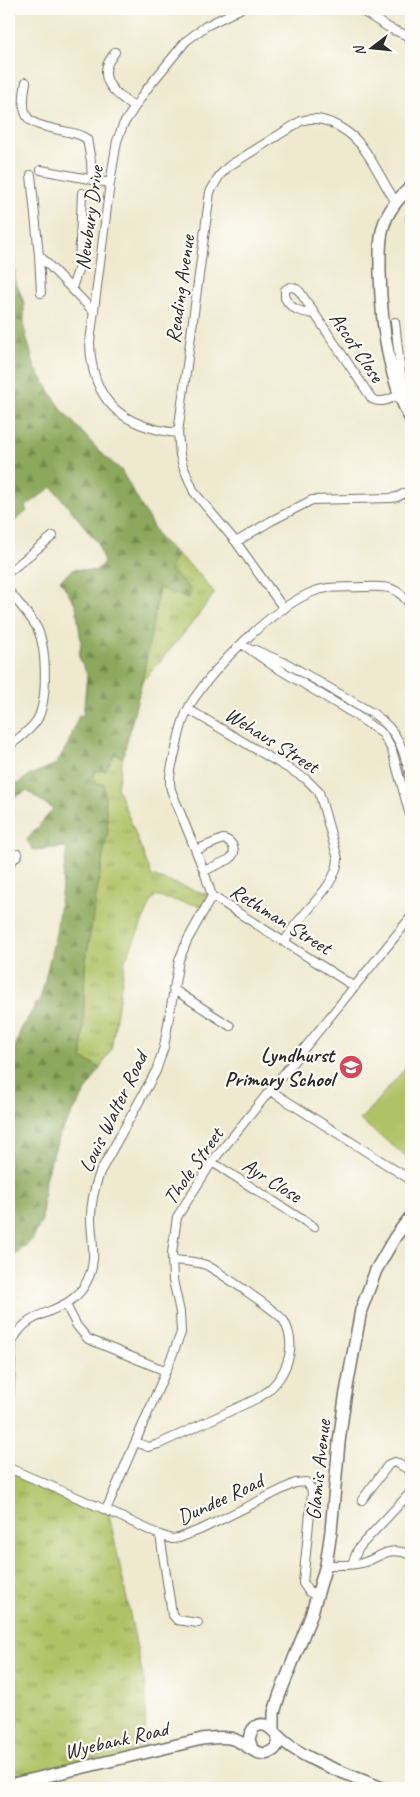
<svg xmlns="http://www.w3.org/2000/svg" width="420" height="1797" viewBox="0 0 420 1797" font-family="Caveat,sans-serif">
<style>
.grass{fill:url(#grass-tufts);stroke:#6e7648}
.forest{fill:url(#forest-firs);stroke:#5c6a43}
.park{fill:#b0c266;stroke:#6e7648}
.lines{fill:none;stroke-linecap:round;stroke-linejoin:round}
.street-casing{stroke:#706e64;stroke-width:10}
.secondary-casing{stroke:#706e64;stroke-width:14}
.street{stroke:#fff;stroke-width:8}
.secondary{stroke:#fff;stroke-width:11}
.labels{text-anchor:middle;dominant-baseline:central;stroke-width:4.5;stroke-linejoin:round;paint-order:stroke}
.street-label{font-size:21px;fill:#2b2b2b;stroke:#fdfcf7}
.poi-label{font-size:21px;font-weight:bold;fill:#2b2b2b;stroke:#fdfcf7;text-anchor:end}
</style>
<defs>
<pattern id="grass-tufts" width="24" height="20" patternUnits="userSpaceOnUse" patternTransform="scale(1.25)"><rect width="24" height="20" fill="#b0c266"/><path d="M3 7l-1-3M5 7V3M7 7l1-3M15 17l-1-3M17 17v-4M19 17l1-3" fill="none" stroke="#8f9e54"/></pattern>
<pattern id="forest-firs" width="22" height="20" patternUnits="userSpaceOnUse" patternTransform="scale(1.25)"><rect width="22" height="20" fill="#8ca85b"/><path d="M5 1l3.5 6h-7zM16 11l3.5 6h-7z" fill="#73894b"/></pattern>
</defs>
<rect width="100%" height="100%" fill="#fdfcf7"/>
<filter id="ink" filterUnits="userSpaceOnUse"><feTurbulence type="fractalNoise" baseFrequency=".02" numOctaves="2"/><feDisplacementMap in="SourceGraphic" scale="10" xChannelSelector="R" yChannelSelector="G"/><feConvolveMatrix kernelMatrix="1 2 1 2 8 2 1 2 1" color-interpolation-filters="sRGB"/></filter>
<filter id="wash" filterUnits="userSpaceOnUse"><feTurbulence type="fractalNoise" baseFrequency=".0096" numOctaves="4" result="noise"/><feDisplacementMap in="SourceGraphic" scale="20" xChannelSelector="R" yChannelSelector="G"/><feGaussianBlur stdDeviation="1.12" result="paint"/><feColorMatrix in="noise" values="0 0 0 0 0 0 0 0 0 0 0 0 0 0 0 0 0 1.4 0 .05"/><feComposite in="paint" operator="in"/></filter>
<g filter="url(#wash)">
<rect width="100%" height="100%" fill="#efe9cf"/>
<path class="grass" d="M177,554L197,572L215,593L186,631L142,682L159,588L188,598L189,589L170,570Z
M115,754L123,757L117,787L152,876L212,896L206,907L154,896L125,961L111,1050L100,1068L82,1058L85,967L94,909L104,783L96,784L94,777L95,771L106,770Z
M9,1470L109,1514L146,1691L145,1752L9,1784Z"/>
<path class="forest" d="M9,180L11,182L15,279L24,303V328L35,368L63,411L100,452L121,470L160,539L177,554L170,570L190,589L191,593L188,598L159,588L142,682L123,757L115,754L106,771H95L94,777L96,784L104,783L108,830L94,909L85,967L82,1058L100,1068L60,1134L45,1179L42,1220L33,1239L9,1261V1068L20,1031L41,996L56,933L67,847L33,850L27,840L53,809L27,791L13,798L10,789L30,775L56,764L68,744L79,715L83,716L87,674L79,657L81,642L76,605L60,580L74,569L95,571L104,563L98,543L52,487L25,507L27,511L9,526Z"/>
<path class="park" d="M411,1062V1160L360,1120Z"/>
</g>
<g filter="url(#ink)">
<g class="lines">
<g class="street-casing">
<path id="street" d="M359,9L391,29L411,37
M115,52C113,56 108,61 107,66C101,85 121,97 134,107
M26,82C18,126 31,123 68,132C75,133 81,135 87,139L91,161L92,180
M41,170L110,183
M31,175L39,255L41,293
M410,218L411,217
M39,255L94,312
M72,288L79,267L82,193
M314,314C302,312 291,310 285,298V290C291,285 295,287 300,292L372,399C382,404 389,399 399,395
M395,322L401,374L410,399V405L406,411
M178,433C122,427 91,401 90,342L110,183L117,141L123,125L146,90L186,41L206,26L240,9
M236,542L271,521L312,500L391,498L397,497L411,490
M9,572L53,536
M9,591C18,603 30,615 37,628C47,648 48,701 37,720C30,731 19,738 9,746
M284,609L236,542L194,492L183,466L180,455L178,433L210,192L220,175L229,166L301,121C324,112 354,133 366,152C377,168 385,186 396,202
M242,644L272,665L354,714L383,734L392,750L411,819
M255,650L288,664L374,714C400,733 403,749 411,779
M188,709L306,779L319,792L338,859C336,890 297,914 285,942
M196,850L223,839C230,840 234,845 234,853L230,859L204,871
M9,865L18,854
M355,987L212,896L204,871L171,790C168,778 172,765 175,753C179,735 183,715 193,700C218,663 270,611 310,593C327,585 345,588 363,587C385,586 398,585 411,607
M173,989L230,1026
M271,1091L411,1180
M212,1162L314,1227
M66,1305L77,1326L88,1339L166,1371
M9,1401L12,1343C27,1305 69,1318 87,1281C98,1260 91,1240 91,1217C91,1201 95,1186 100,1172L156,1071L164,1047L179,960L188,939L212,896
M136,1442L148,1447L159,1444L256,1399C283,1384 300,1350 284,1321C280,1313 216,1270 206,1265C195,1261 184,1261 172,1260
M9,1468L106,1510L160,1535L172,1539L179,1538L202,1529L295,1483L306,1482L311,1488L312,1493L303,1583L309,1592L318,1596
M362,1500L389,1464L395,1462L411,1471
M106,1510L166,1371L181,1333L180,1312L173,1280L172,1253L177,1217L212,1162L411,917
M160,1535L172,1614L177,1620L198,1623
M352,1564L358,1549L364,1542L411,1492
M326,1565C337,1565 351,1566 362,1563C382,1557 388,1545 411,1555
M42,1777L43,1788"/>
</g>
<g class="secondary-casing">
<path id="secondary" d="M411,187C398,198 388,210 383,227C379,241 380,257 380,272C381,321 387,376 411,420
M274,1730V1713L279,1696L311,1616L326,1565L331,1531L339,1442L345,1398L361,1310L376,1270L395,1237L411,1216
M277,1735C299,1759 351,1775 382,1788
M9,1785L202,1739C212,1738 224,1736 233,1739C244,1742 256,1757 268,1753C295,1743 257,1704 249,1739L252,1749"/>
</g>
<use href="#street" class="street"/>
<use href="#secondary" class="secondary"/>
</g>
</g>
<defs>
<g id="school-disc" transform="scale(1.25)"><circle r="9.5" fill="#d1495b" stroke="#fdfcf7"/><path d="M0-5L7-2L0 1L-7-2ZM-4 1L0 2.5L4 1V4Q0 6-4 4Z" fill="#fff"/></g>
</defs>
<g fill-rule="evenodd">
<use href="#school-disc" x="351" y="1067"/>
</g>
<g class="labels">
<g class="street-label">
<text transform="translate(89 218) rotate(-82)">Newbury Drive</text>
<text transform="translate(180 289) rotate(-82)">Reading Avenue</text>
<text transform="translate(357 347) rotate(56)">Ascot Close</text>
<text transform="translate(272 740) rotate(32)">Wehaus Street</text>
<text transform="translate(281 919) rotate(32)">Rethman Street</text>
<text transform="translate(113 1112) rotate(-64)">Louis Walter Road</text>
<text transform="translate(193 1166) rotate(-55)">Thole Street</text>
<text transform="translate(272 1180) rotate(32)">Ayr Close</text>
<text transform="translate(318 1470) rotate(-84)">Glamis Avenue</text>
<text transform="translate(220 1499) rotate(-25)">Dundee Road</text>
<text transform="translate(116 1740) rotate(-13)">Wyebank Road</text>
</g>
<g class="poi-label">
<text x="334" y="1055">Lyndhurst<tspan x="334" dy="24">Primary School</tspan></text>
</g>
</g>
<rect width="420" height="1797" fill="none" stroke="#fdfcf7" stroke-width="30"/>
<g transform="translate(372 48) rotate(254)" stroke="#fdfcf7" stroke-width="4" paint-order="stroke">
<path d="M0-4L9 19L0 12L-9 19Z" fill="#2b2b2b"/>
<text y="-8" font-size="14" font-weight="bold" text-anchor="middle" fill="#2b2b2b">N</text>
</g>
</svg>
